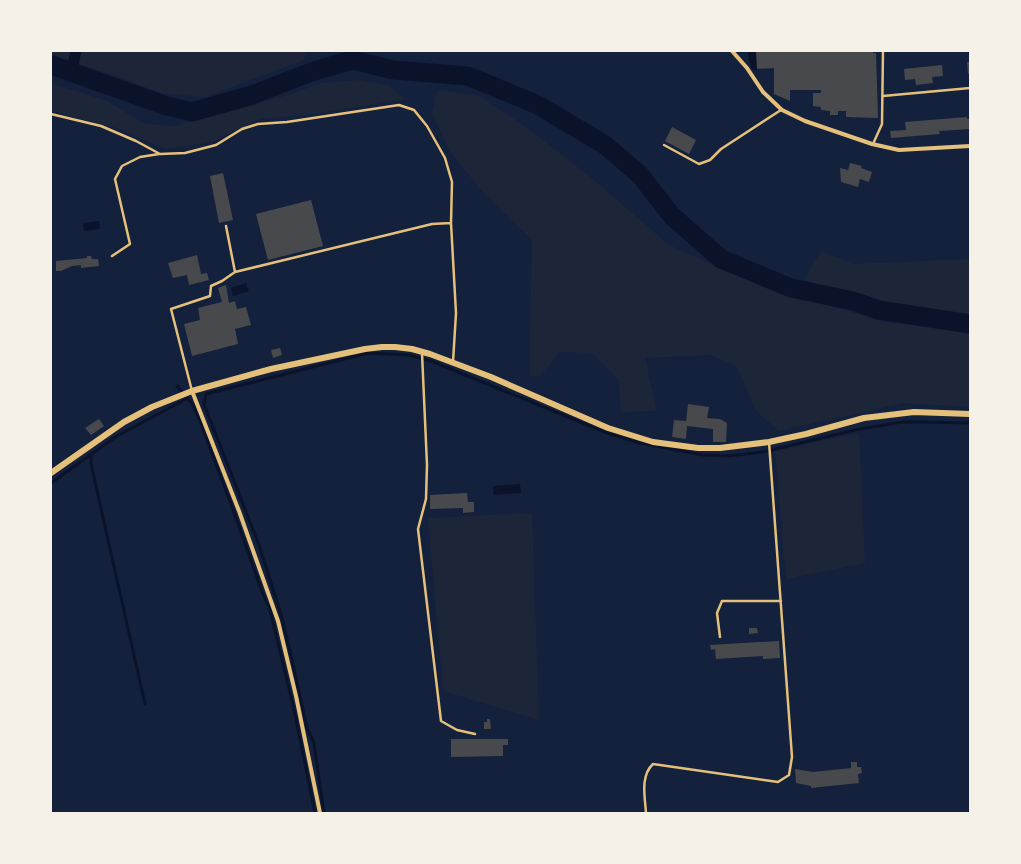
<svg xmlns="http://www.w3.org/2000/svg" width="1021" height="864" viewBox="0 0 1021 864" font-family="'Noto Sans',sans-serif">
<style>
.green{fill:#1d2539}
.water{fill:#0b132b}
.lines{fill:none;stroke-linecap:round;stroke-linejoin:round}
.stream{stroke:#0b132b;stroke-width:3}
.canal{stroke:#0b132b;stroke-width:11}
.river{stroke:#0b132b;stroke-width:19}
.building{fill:#48494c}
.service{stroke:#e5c07b;stroke-width:2.5}
.minor{stroke:#e5c07b;stroke-width:4}
.tertiary{stroke:#e5c07b;stroke-width:6}
</style>
<rect width="100%" height="100%" fill="#14213d"/>
<path class="green" d="M51,51H306L304,60L205,97L160,93L124,79L51,54Z
M359,80L389,85L404,99L322,113L260,119L212,142L165,149L120,129L51,111V83L107,101L145,124L176,126L199,117L234,111L297,92L321,83Z
M437,90L480,96L523,125L593,179L669,245L718,267L812,300L883,322L970,331V407L903,403L779,431L756,411L737,367L711,355L645,358L657,411L621,412L619,380L592,353L560,352L539,377L529,375L532,240L482,191L450,152L432,114Z
M821,251L853,264L970,259V314L888,306L804,280Z
M859,433L865,563L786,579L775,451Z
M532,513L539,720L443,691L428,518Z"/>
<path class="water" d="M99,221L100,229L84,231L83,223Z
M246,283L249,291L233,296L231,288Z
M520,484L521,493L494,495L493,486Z"/>
<g class="lines">
<path class="stream" d="M177,386L193,405L198,416L231,504L263,594L270,610L293,705L315,813
M91,454V464L145,704
M51,483L117,436L188,398
M324,813L314,743L307,728L291,656L282,618L259,545L204,404L206,394L368,353L409,355L431,361L607,433L640,443L703,455L728,456L763,452L855,430L902,422H920L970,423"/>
<path class="canal" d="M753,51L756,65
M71,73L76,51"/>
<path class="river" d="M51,65L167,106L192,112L252,95L314,71L352,60L394,70L468,76L538,105L605,145L640,175L672,216L721,259L791,288L853,301L879,310L970,324"/>
</g>
<path class="building" d="M756,51H873V53H876L878,118L846,117V111H838V115H830V111L821,110V107L813,106V93H821V90H790V101L774,94V68L757,69Z
M967,62H970V73L968,74Z
M942,65L943,76L932,77L933,83L916,85L915,79L905,80L904,69Z
M967,117V119H970V129L939,131L940,134L891,138L890,131L906,130L905,122Z
M672,127L696,140L689,154L665,141Z
M850,163L862,166L861,168L872,172L869,182L860,179L858,187L841,182L840,168L848,170Z
M223,173L233,220L219,223L210,176Z
M311,200L323,246L268,260L256,214Z
M197,255L201,274L207,273L209,280L189,285L187,275L173,278L168,263Z
M87,256H91L92,259H98L99,266L81,268V265L72,266L61,271H56V261L87,258Z
M226,285L229,303L235,301L237,309L246,307L251,325L235,329L238,344L192,356L184,324L200,320L198,308L222,302L218,288Z
M280,348L282,355L273,358L271,350Z
M688,404L709,407L707,418L720,419L727,423L726,442H713V429L687,426L686,439L672,437L674,420L686,421Z
M99,419L104,426L91,435L85,428Z
M467,493L468,502H474V512L463,513V508L430,509V495Z
M749,628H757L758,633L749,634Z
M779,641L780,658L763,659V656L716,659L715,649L711,650L710,645Z
M487,719H490L491,729H484V722H487Z
M451,739H508V745H503V756L451,757Z
M851,762H857V767H861L862,773L858,774L859,783L811,788V786L796,783L795,769L813,772L851,768Z"/>
<g class="lines">
<path class="service" d="M883,96L970,88
M51,114L101,126L136,141L160,154L185,153L216,145L242,129L258,124L287,122L399,105L414,110L427,126L445,158L452,182L451,223L456,313L453,362
M873,144L882,124L883,51
M664,145L699,164L710,160L721,149L781,110
M226,226L235,272
M112,256L130,244L115,179L122,166L140,157L159,154
M422,353L427,465L426,499L418,529L441,721L457,730L475,734
M192,391L171,309L210,296L211,286L222,281L235,272L432,224L451,223
M720,637L717,613L722,601H781
M646,813C645,797 640,776 653,764L778,782L789,775L792,757L769,442"/>
<path class="minor" d="M732,51L747,68L763,92L782,110L805,121L872,144L899,150L970,146
M192,391L239,511L278,621L296,696L320,813"/>
<path class="tertiary" d="M51,473L124,422L152,407L192,391L271,369L365,349L382,347H395L412,349L430,354L491,377L608,428L653,442L698,448H720L769,442L806,434L864,418L914,412L970,414"/>
</g>
<rect width="1021" height="864" fill="none" stroke="#f6f1e7" stroke-width="104"/>
</svg>
